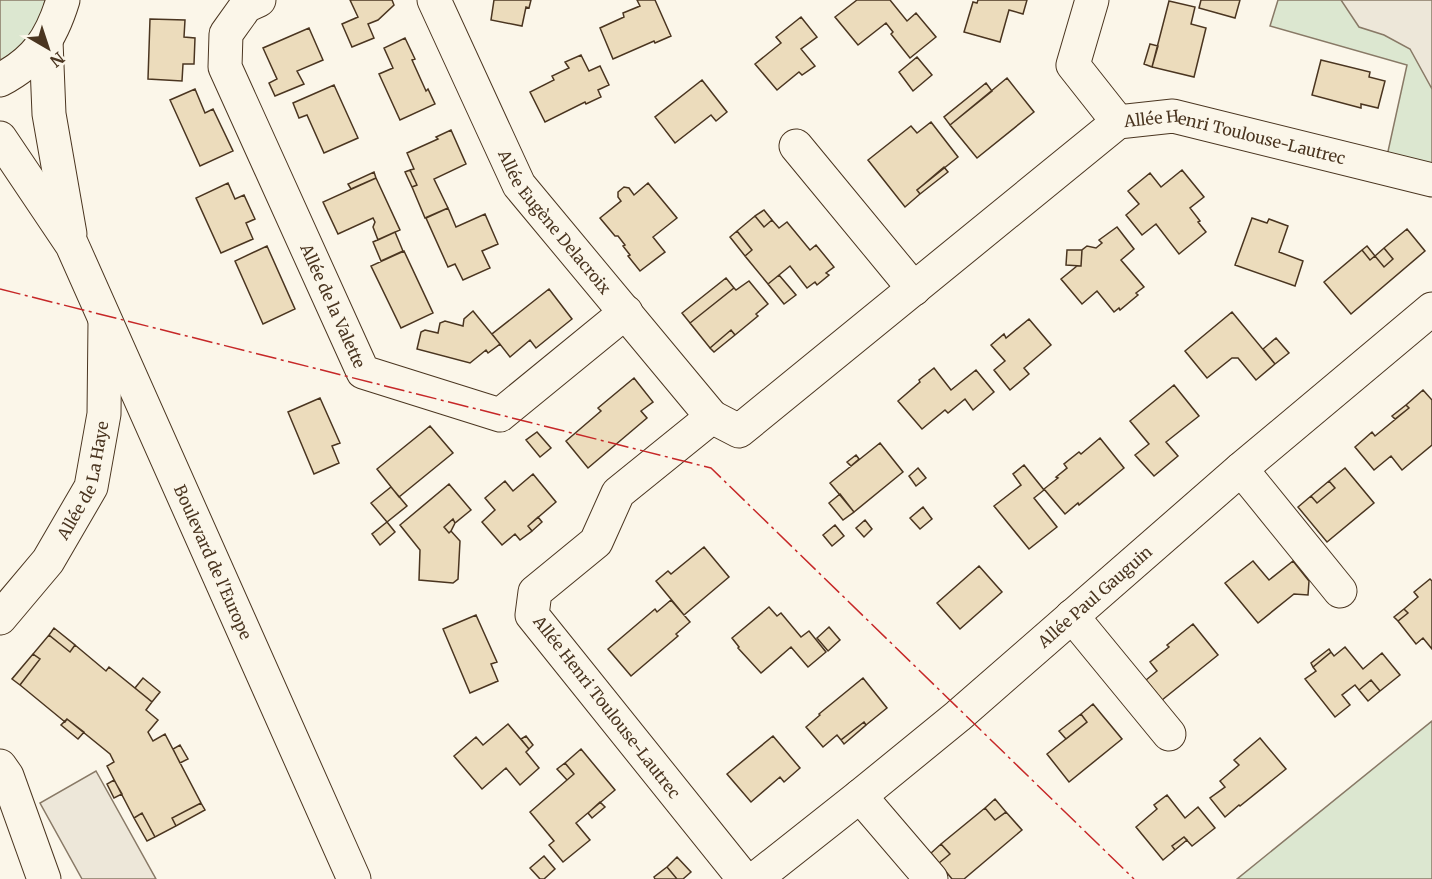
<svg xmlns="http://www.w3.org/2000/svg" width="1432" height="879" viewBox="0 0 1432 879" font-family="Merriweather,serif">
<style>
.green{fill:#dce7d0;stroke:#887966;stroke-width:1.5}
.parking{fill:#ede7d9;stroke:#887966;stroke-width:1.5}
.building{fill:#ecdcbc;stroke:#4a3520;stroke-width:1.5}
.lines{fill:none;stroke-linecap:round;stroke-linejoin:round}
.minor-casing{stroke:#4a3520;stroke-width:35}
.major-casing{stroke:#4a3520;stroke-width:35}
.minor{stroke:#fbf6e9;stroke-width:33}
.major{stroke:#fbf6e9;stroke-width:33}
.power{stroke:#c62828;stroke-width:1.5;stroke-dasharray:21 4.5 3 4.5;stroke-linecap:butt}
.labels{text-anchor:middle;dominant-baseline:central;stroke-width:4.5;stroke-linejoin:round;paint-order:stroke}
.street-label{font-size:16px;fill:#4a3520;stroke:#fbf6e9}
</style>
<rect width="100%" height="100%" fill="#fbf6e9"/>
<path class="green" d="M0,0H45C42,25 22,50 0,60Z
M1278,0H1432V168L1387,156L1407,65L1270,26Z
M1432,721V879H1237Z"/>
<path class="parking" d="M1341,0H1432V89L1410,49L1384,35L1359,27Z
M96,771L156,879H82L40,803Z"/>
<path class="building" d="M350,0H392L394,5L378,20L368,24L374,38L352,47L342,24L358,17Z
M494,0H531L529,8L526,7L522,26L491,20Z
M637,0H655L671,36L655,43L654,41L613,59L600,28L624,17L623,13L640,6Z
M857,0H890L907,21L916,13L936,37L910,58L891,34L893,32L886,23L858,45L835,17Z
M978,0H1027L1023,14L1009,10L1000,42L964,32L973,2L977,3Z
M1201,0H1240L1235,18L1199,8Z
M1169,1L1195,7L1191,24L1206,28L1194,77L1152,67Z
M801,17L817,37L801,49L815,66L802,75L799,72L777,90L755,64L781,43L776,37Z
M150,19L185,20L184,37L195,38L194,64H183L182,81L148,79Z
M309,28L323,60L297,71L304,84L275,96L269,83L277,79L263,48Z
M405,38L415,59L412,60L426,91L428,89L435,104L400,120L379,74L393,68L384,48Z
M1150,44L1158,46L1152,67L1144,64Z
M581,55L589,71L600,66L609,85L598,90L601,97L586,104L585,102L545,122L530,92L554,80L552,76L569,68L565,62Z
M917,57L932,75L913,91L899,72Z
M1321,60L1370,72L1369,77L1385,81L1378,108L1361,104V108L1312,95Z
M1007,78L1034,112L977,158L950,125Z
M702,80L727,112L716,121L711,115L675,143L655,117Z
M986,83L992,91L950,125L944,117Z
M334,85L358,138L324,153L307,115L299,118L293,103Z
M195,89L205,113L213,109L233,151L200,166L170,100Z
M931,122L958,157L917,190L920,194L905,207L868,160L911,126L917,133Z
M451,130L466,164L434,179L448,208L425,218L412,187L417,185L410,170L414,169L407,153L438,139L436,137Z
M944,167L948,172L920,194L917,190Z
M410,170L417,185L412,187L405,172Z
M1182,170L1204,197L1190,208L1200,221L1198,222L1206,232L1179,254L1156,224L1142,235L1126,215L1139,204L1128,191L1150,173L1161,187Z
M374,172L376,178L351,189L348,184Z
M376,178L400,230L378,240L373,227L375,222L373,218L338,234L323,202Z
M228,183L235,199L244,195L255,219L246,223L253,239L221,253L196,198Z
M648,183L677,218L653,237L665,252L640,271L628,256L630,255L623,246L625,245L618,236H615L600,218L621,201L618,197V192L624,187L629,188L634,195Z
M448,208L456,227L485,214L498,244L482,251L490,268L463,280L455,264L448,267L426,218Z
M764,210L772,220L764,227L755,216Z
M755,216L764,227L772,220L779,228L787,222L810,250L816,245L834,267L826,273L829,275L817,285L815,282L807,288L790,266L768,284L745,256L752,250L737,231Z
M1252,218L1267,223L1269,219L1288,226L1279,252L1303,261L1295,286L1235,265Z
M1117,227L1134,249L1121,260L1144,287L1136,293L1138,295L1120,310L1119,308L1114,312L1097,291L1082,304L1061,279L1077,266H1081L1082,250L1087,246L1096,248L1102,243L1099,240Z
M1407,229L1425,251L1351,314L1324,282L1362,250L1370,260L1375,256L1384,267L1393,259L1384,248Z
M737,231L752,250L745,256L730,237Z
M395,232L403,251L381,261L373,242Z
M267,246L295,309L263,324L235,261Z
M1367,246L1375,256L1370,260L1362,250Z
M1384,248L1393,259L1384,267L1375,256Z
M1067,250H1082L1081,266L1066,265Z
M404,251L433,313L401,328L371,266Z
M779,275L796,295L784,304L768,284Z
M726,278L734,288L690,323L682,313Z
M749,281L768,304L756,314L758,316L735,335L731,330L710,348L690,323L734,288L736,290Z
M549,289L572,319L536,348L530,340L510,357L492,334Z
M473,311L500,344L488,353L486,350L470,363L417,349L421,332L425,330L438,333L440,323L445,321L463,326L464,319Z
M1232,312L1275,364L1256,380L1238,358H1232L1207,378L1185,351Z
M1029,319L1051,345L1024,368L1029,374L1010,390L994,370L1005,361L991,345L1004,334L1006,338Z
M731,330L735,335L714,352L710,348Z
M1276,338L1289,353L1275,364L1263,349Z
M934,368L951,390L976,370L994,392L973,410L965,399L948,413L945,410L922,429L898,401L920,382L919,380Z
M634,378L653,402L641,411L647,418L588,468L566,441L601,411L598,408Z
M1174,385L1199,416L1166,442L1178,456L1154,476L1135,455L1149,444L1130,421Z
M1423,390L1432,400V445L1402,470L1391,456L1374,470L1355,447L1372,432L1375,436L1409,408L1406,405Z
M320,398L340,443L332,446L339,463L314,474L288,412Z
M1406,405L1409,408L1395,419L1392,416Z
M430,426L453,453L399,497L377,469Z
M537,432L551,448L540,457L526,440Z
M1100,438L1124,468L1079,505L1078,503L1065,514L1044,489L1058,478L1056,477L1067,468L1064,464L1079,452L1081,454Z
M880,443L903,472L854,512L830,483Z
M856,455L859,459L851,466L847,462Z
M1024,465L1044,490L1034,498L1057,527L1029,549L994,506L1021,485L1013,474Z
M918,468L926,478L916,486L909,476Z
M1345,468L1374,503L1327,542L1298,507L1311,496L1317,503L1335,488L1329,481Z
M533,474L556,502L528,526L532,531L520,540L515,534L502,545L482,522L495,510L485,498L505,481L513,491Z
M1329,481L1335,488L1317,503L1311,496Z
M449,484L471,510L455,523L453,519L444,527L449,533L451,531L460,541L458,579L453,583L419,580L420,550L400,525Z
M391,487L407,506L387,522L371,503Z
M840,494L854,512L843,520L829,503Z
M923,507L932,519L920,529L910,518Z
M538,517L542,522L532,531L528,526Z
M453,519L455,523L451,531L449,533L444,527Z
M865,520L872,529L864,537L856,528Z
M387,522L395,532L380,545L372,534Z
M835,525L844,536L832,546L823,535Z
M704,547L729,577L684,615L656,581L668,571L671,574Z
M1253,561L1269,580L1293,561L1309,581L1308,595L1294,594L1258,623L1225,583Z
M979,566L1002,592L960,629L937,603Z
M1430,579L1432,581V649L1423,638L1416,644L1398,621L1408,613L1404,609L1418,597L1414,592Z
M671,600L690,622L676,634L678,636L631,676L608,649L655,609L657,612Z
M769,607L777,616L781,613L801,637L809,631L826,652L808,667L791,647L761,673L738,648L739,647L732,638Z
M1404,609L1408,613L1398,621L1394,617Z
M476,615L497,662L491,664L498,681L470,693L443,629Z
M1193,624L1218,655L1162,700L1146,680L1157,671L1150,662L1169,647L1167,645Z
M829,627L840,640L828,651L817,638Z
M54,628L75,645L70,652L49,635Z
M49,635L70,652L75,645L106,671L109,667L152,702L146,710L158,720L148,732L153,741L165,734L201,803L172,818L176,826L155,837L142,813L134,818L107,766L114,762L110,754L67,719L65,722L20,685L40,659L33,654Z
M1345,647L1363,669L1382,653L1400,675L1380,691L1371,680L1359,690L1355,685L1342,695L1350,705L1335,717L1305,679L1316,671L1313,667L1331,652L1334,656Z
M1329,649L1331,652L1313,667L1311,663Z
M33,654L40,659L20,685L12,679Z
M143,678L160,692L152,702L135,688Z
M863,678L887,708L866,725L864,722L841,740L837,735L823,747L806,727L820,715L819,714Z
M1371,680L1380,691L1368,701L1359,690Z
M1093,704L1122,739L1069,782L1047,754L1087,722L1081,714Z
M1081,714L1087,722L1066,739L1059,731Z
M67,719L84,732L78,739L61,725Z
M864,722L866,725L844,744L841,740Z
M508,724L529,749L526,752L539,768L520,785L506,768L482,789L454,756L476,737L483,745Z
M526,736L533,745L529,749L521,739Z
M773,736L800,768L784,782L780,777L751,802L727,774Z
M1260,738L1286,769L1240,806L1239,805L1225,817L1210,798L1225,787L1220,781L1239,765L1234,760Z
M180,745L188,759L180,763L173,749Z
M581,749L615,790L576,823L590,840L563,862L549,845L554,841L530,812L574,774L565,763Z
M565,763L574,774L567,780L557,769Z
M114,780L122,794L114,798L107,784Z
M1167,795L1185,818L1198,807L1215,828L1192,846L1184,837L1172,846L1175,850L1163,860L1136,827L1157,809L1154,805Z
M995,799L1006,812L995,820L985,808Z
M600,802L605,807L592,818L588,813Z
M201,803L205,810L176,826L172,818Z
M985,808L995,820L1006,812L1022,830L964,879H952L939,863L950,854L941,844Z
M142,813L155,837L147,841L134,818Z
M1184,837L1187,840L1175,850L1172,846Z
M941,844L950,854L939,863L931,853Z
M544,856L555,869L544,879H540L530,868Z
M677,857L691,872L683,879H677L667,867Z
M667,867L677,879H655L654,877Z"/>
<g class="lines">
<g class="minor-casing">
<g id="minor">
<path id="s1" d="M259,0L246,6L226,34L225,67L363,372L500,415L626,312"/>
<path id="s2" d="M434,0L519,185L712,417"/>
<path d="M1092,0L1073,65L1118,122"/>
<path d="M796,146L914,289"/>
<path d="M1241,469L1340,591"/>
<path d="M1072,616L1169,734"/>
<path id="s3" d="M0,618L48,561L91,487L104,414L105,322"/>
<path d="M0,766L7,776L44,879"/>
<path d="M860,796L931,879"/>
<path id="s4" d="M744,879L532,615L535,592L596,542L618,493L712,417L739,431L1118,122L1173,116L1432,180"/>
<path id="s5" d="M755,879L860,796L958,716L1241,469L1432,309"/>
</g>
</g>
<g class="major-casing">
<g id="major">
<path d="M46,41L49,114L70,234"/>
<path d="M0,80C36,61 51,39 63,0"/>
<path id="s6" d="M0,138L72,245L354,879"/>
</g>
</g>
<use href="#minor" class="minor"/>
<use href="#major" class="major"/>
<path class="power" d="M0,289L711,468L1134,879"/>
</g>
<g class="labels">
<g class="street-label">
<text stroke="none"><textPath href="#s4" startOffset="1254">Allée Henri Toulouse-Lautrec</textPath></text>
<text stroke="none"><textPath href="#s2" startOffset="254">Allée Eugène Delacroix</textPath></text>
<text stroke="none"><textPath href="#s1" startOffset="344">Allée de la Valette</textPath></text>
<text stroke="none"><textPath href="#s3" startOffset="164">Allée de La Haye</textPath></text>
<text stroke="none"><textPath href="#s6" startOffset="476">Boulevard de l'Europe</textPath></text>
<text stroke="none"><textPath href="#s5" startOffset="442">Allée Paul Gauguin</textPath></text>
<text transform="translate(607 707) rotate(52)">Allée Henri Toulouse-Lautrec</text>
</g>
</g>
<g transform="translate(48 48) rotate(141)" stroke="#fbf6e9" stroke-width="4.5" paint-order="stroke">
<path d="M0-4.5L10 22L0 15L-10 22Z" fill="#4a3520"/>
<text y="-9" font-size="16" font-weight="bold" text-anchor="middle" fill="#4a3520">N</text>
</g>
</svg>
